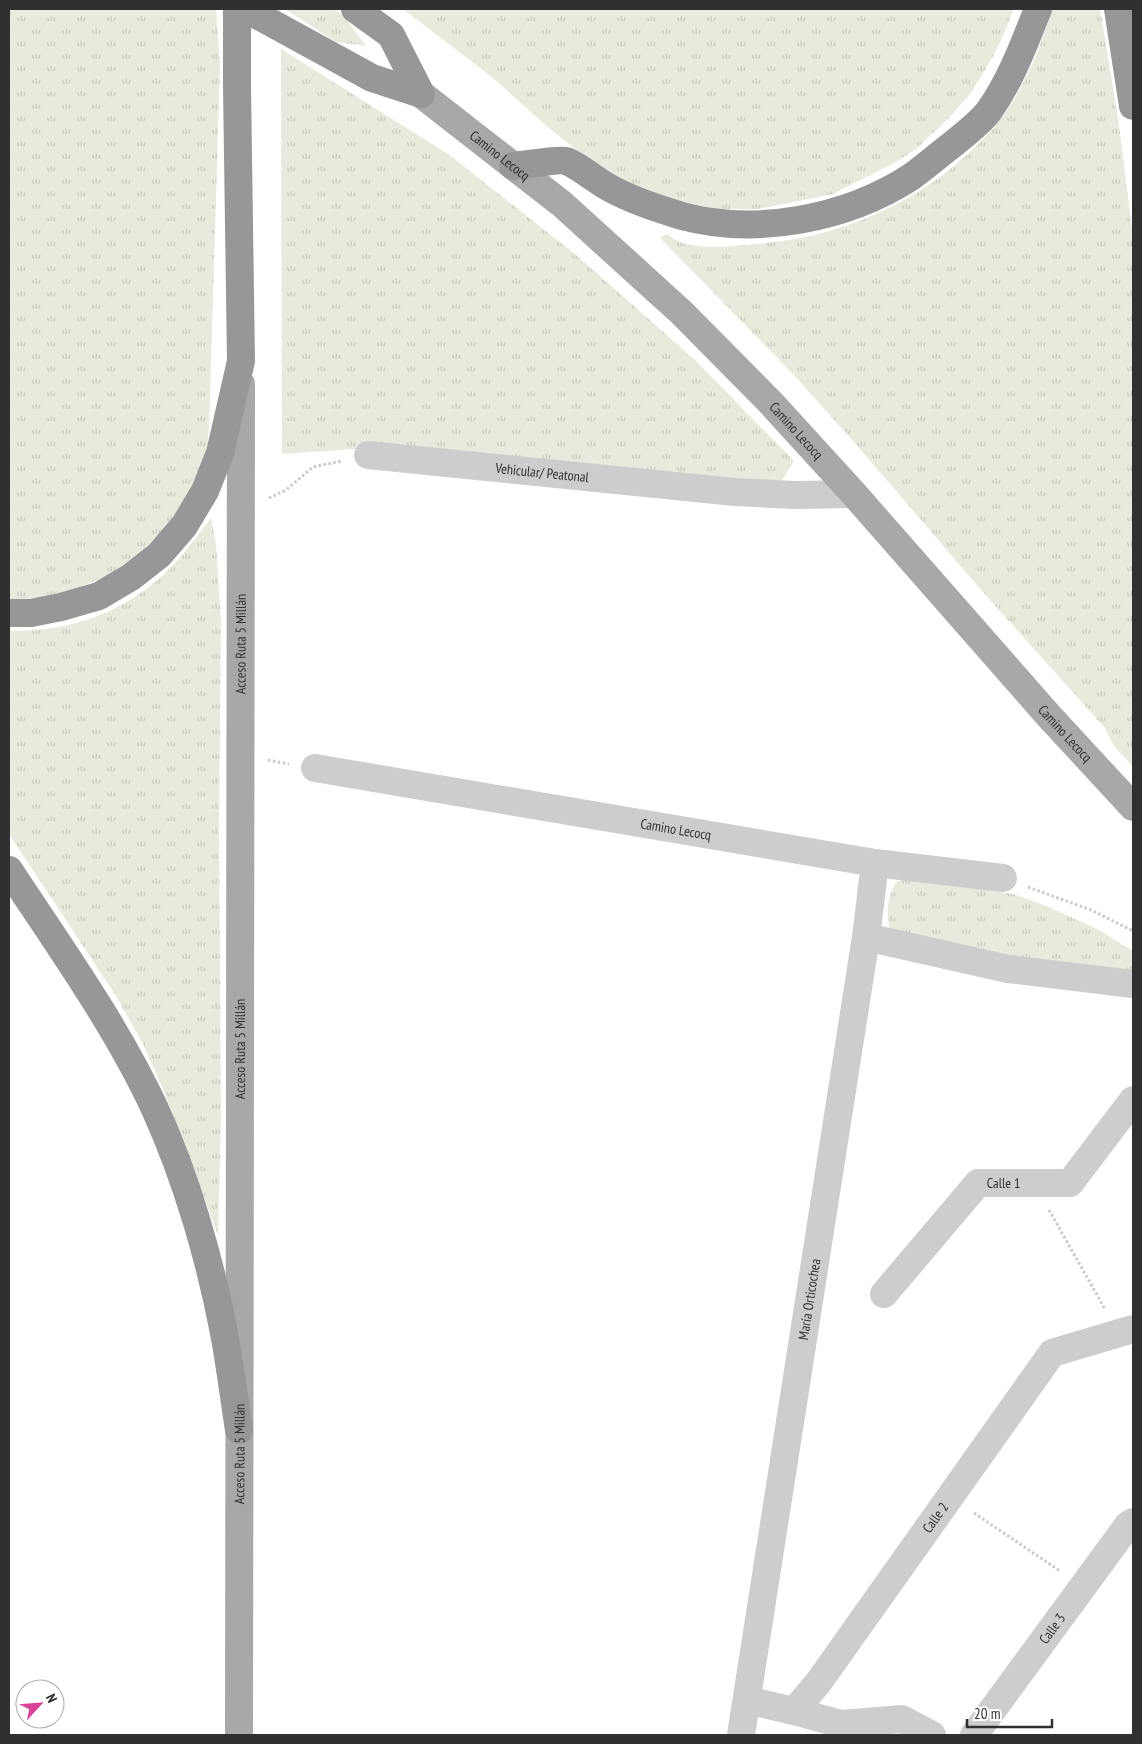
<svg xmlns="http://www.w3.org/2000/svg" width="1142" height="1744" viewBox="0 0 1142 1744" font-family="'PT Sans Narrow',sans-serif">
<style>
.grass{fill:url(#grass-tufts)}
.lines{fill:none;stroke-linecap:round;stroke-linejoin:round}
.path{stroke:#cacaca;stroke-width:3;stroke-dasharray:2.5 2.5;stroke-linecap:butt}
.minor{stroke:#cdcdcd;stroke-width:28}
.major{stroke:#a8a8a8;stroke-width:28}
.highway{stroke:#979797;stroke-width:28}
.labels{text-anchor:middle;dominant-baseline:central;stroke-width:5;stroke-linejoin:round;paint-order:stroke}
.street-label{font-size:14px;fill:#303030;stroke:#fff}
</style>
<defs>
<pattern id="grass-tufts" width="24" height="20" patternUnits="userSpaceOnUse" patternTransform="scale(1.25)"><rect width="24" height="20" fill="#e9e9dd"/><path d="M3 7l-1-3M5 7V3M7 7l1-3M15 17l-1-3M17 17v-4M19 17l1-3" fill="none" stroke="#c8c8be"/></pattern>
</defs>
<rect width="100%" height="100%" fill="#fff"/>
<path class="grass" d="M9,9H216L220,67L209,428L207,451L195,482L166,528L143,551L109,575L73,590L39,598L9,600Z
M285,9H333L343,15L366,46L336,42Z
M403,9H1013L1008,24L994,55L971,93L950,117L916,149L896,162L833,194L759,209H716L649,194L610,175L551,130L493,78Z
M1052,9H1100L1118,118L1133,237V767L1114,746L1105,728L989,599L853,441L793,374L660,238L666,234C673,238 680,243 687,244C713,250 740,245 766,243C852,235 938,193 994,127C1022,95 1040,50 1052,9Z
M281,49L448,154L575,254L695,360L794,461L777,488L369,448L282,454Z
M211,518L216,545L221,621L219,827L221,1119L218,1235L164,1091L142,1042L116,996L9,834V631C66,632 119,615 162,576C181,559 196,537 211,518Z
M904,879L924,880L1013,894L1049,907L1099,930L1133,951V972L971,950L890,930C886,911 887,899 896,882Z"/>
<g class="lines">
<path class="path" d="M269,498L286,490L313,467L342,461
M268,760L289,764
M1028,887L1091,910L1133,931
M1049,1210L1105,1309
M974,1513L1060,1571"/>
<g class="minor">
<path id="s1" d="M368,455L735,492L794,495L854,494"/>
<path id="s2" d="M315,768L875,863L1003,878"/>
<path d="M866,937L1008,969L1133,984"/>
<path id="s3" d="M884,1294L978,1183H1070L1133,1100"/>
<path id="s4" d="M747,1700L794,1711L818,1683L1052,1353L1133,1329"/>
<path d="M794,1711L841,1724L902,1719L932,1735"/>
<path id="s5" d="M741,1735L866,937L875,863"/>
<path id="s6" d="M974,1735L1128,1525L1133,1522"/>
</g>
<g class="major">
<path id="s7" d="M421,94L562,204L682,313L771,403L854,494L1048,715L1133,807"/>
<path id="s8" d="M239,1735L241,384"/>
</g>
<path class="highway" d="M246,9L372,78L421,94
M355,9L391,35L421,94
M1118,9L1133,106
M513,166C523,165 560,159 566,161C576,164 597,181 608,187C631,200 656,208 682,216C756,236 846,219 911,177C922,169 933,160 944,151C957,141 979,124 989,111C1011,80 1024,44 1038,9
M9,613H31L61,607L99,596L131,577L159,555L184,526L205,491L220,453L241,361L237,87V9
M9,870C59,946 116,1025 155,1109C186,1177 210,1259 224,1333C230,1365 234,1398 239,1430"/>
</g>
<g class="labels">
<g class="street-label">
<text stroke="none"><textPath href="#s7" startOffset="100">Camino Lecocq</textPath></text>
<text stroke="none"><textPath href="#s7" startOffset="505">Camino Lecocq</textPath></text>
<text stroke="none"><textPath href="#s1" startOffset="175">Vehicular/ Peatonal</textPath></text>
<text stroke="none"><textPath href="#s8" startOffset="1091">Acceso Ruta 5 Millán</textPath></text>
<text stroke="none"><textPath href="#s7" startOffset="910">Camino Lecocq</textPath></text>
<text stroke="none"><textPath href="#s2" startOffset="366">Camino Lecocq</textPath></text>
<text stroke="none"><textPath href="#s8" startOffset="686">Acceso Ruta 5 Millán</textPath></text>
<text stroke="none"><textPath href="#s3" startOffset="171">Calle 1</textPath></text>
<text stroke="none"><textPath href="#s5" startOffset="441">María Orticochea</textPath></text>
<text stroke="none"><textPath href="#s8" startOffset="281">Acceso Ruta 5 Millán</textPath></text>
<text stroke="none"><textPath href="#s4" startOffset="288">Calle 2</textPath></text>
<text stroke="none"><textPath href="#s6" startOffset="132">Calle 3</textPath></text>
</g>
</g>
<rect width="1142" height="1744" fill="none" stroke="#303030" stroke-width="20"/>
<g transform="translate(40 1704) rotate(64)"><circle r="24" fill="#ffffff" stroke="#acacac"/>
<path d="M0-4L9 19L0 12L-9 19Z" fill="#d84296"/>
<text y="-8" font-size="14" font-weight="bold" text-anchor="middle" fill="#303030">N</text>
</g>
<path d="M967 1719v8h85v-8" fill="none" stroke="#303030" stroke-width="2.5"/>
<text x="974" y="1719" font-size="15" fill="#303030" stroke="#ffffff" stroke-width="4" paint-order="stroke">20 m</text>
</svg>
